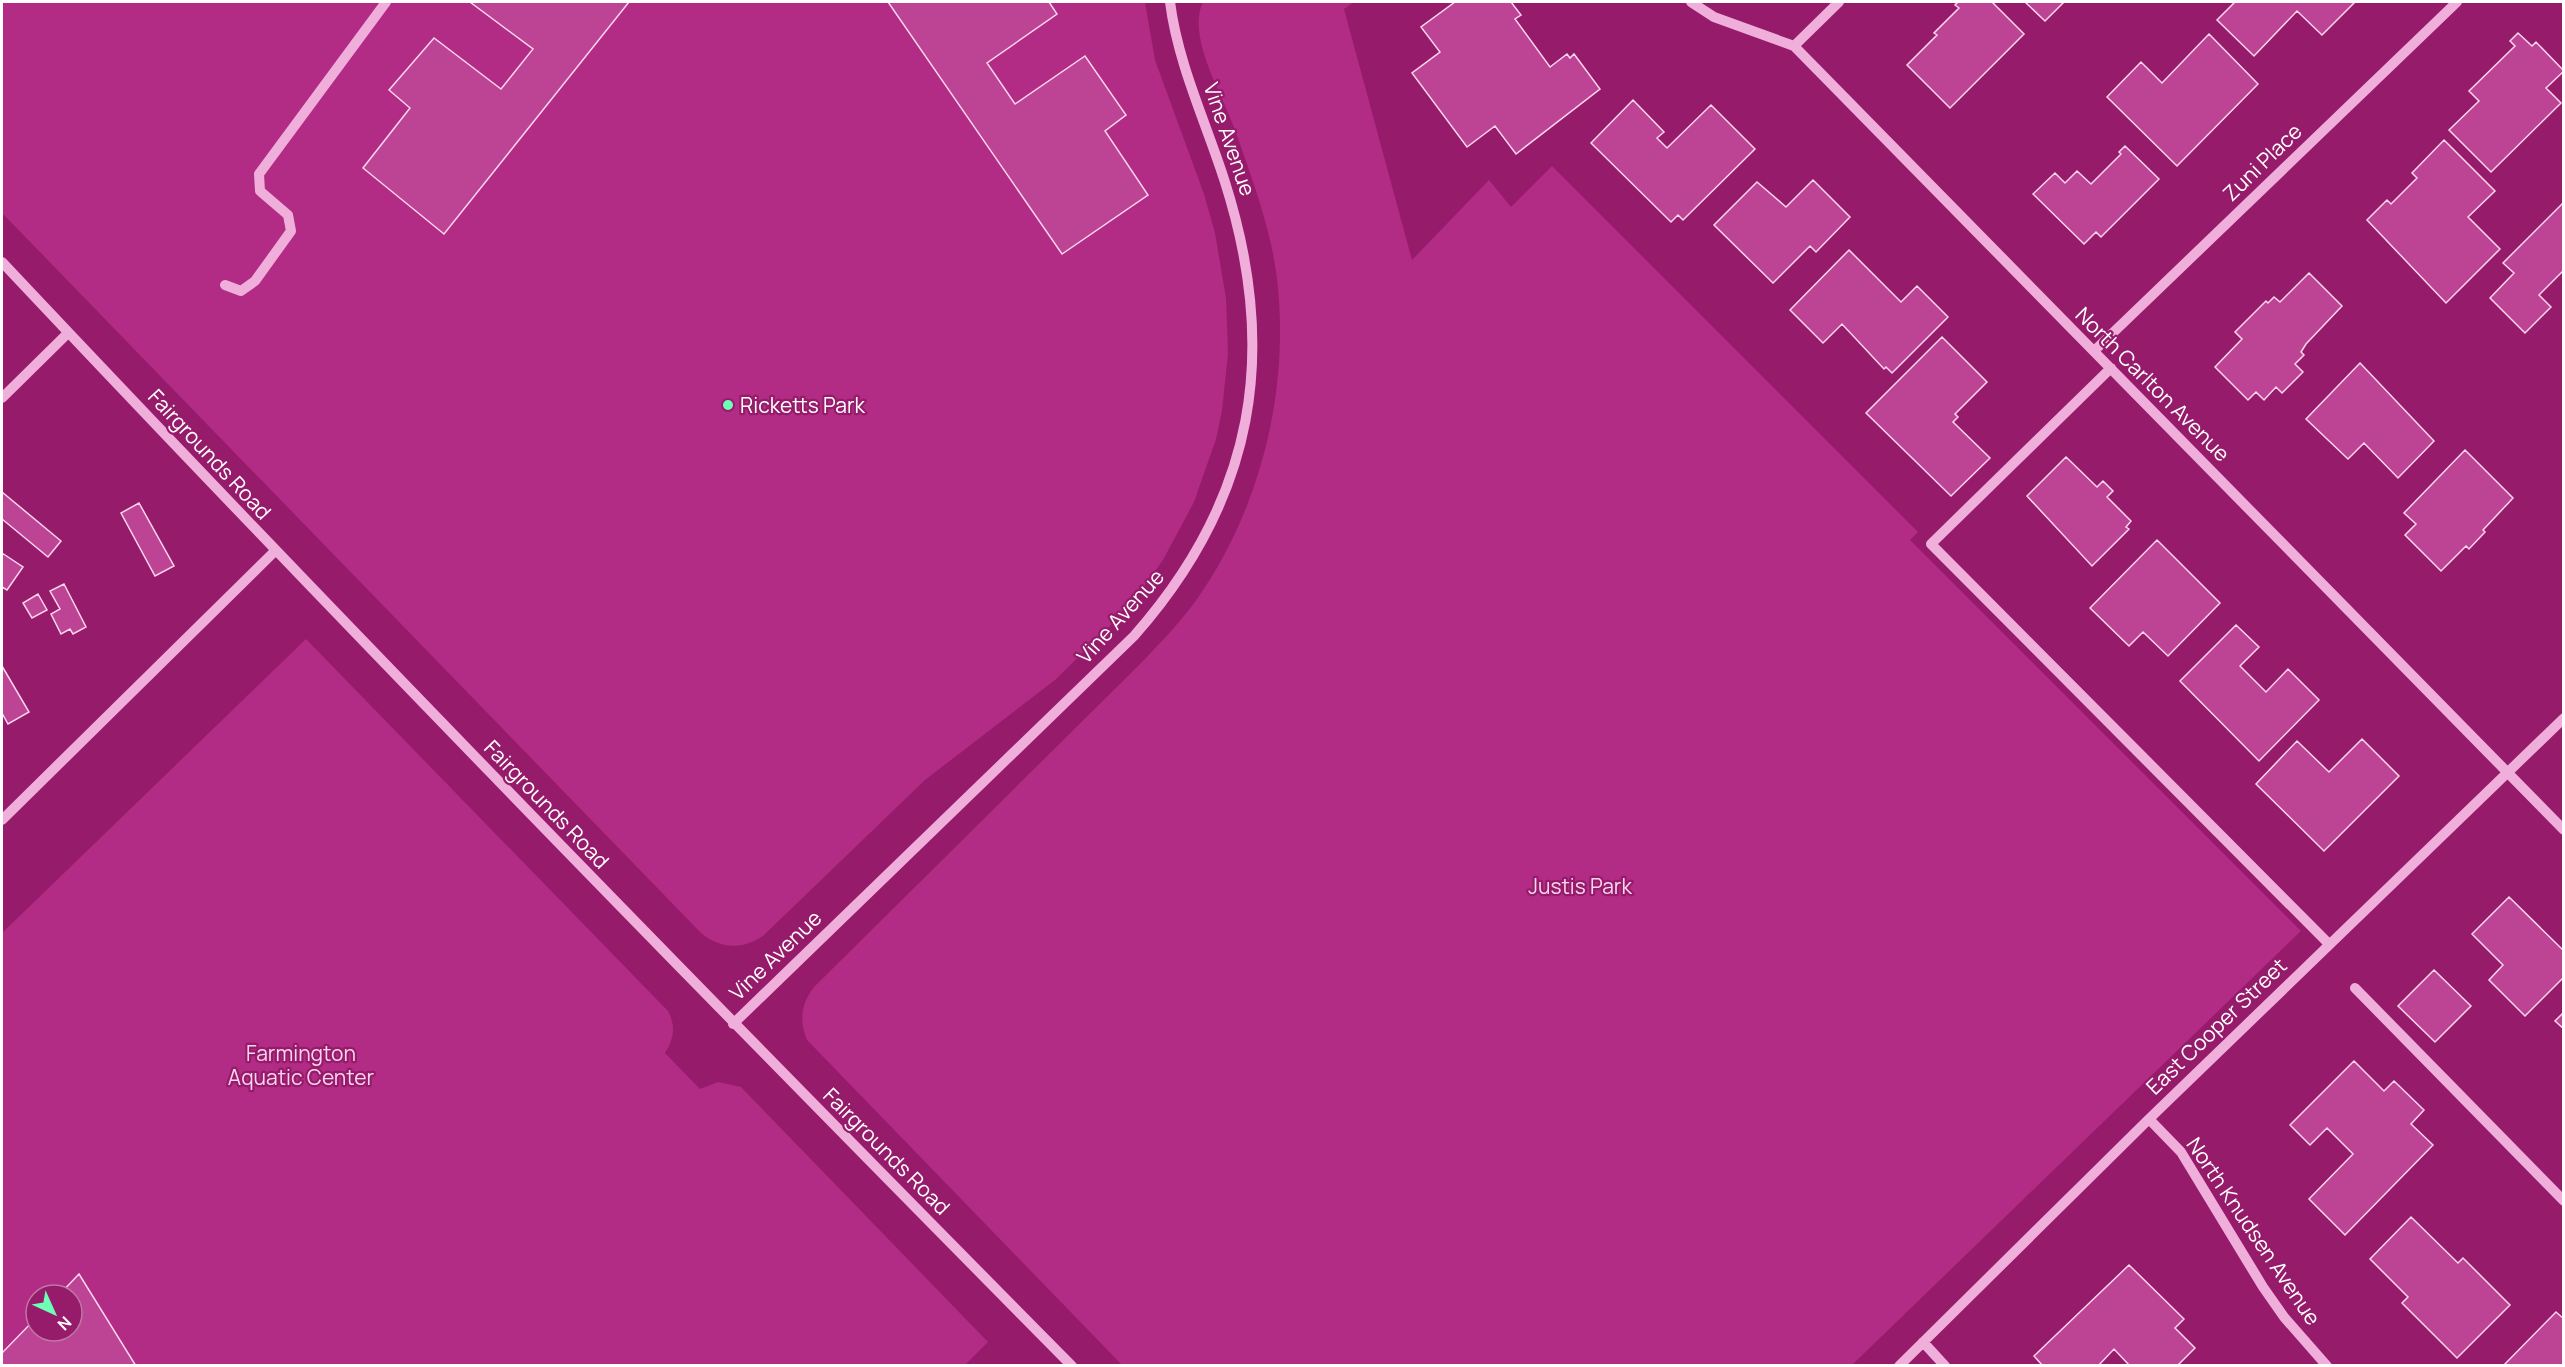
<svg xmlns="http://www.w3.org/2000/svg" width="2565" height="1367" viewBox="0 0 2565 1367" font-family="Manrope,sans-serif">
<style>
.green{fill:#b22b84;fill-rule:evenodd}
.building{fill:#bd4494;stroke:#fbd5ee;stroke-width:1.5}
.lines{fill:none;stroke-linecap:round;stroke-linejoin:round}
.minor{stroke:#f0aeda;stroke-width:10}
.poi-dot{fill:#6dffb6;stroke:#961b6b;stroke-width:2}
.labels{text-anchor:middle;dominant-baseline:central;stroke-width:4.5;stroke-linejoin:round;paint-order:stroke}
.street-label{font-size:21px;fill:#fff;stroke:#961b6b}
.poi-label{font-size:21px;fill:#fff;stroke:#961b6b;text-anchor:start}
.park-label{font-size:21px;fill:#fbd5ee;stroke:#961b6b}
</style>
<rect width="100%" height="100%" fill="#961b6b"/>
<path class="green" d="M2,2H1145L1155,60L1204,194L1215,233L1226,298L1228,353L1222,411L1216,439L1194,502L1163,560L1128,608L1055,680L925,780L763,936C742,950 720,949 701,933L2,213Z
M1203,2H1354L1344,9L1412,260L1489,180L1511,207L1552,166L1918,532L1910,540L2301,931L1852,1365H1122L807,1040C799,1020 801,1004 814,987L1140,664C1160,643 1180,623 1197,599C1261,508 1290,389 1277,279C1271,229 1252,178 1235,130C1223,96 1186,36 1203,2Z
M306,639L668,1011C676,1026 674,1039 665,1053L700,1089L718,1082L741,1087L988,1342L964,1366H2V933ZM36,1295H72V1331H36Z"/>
<path class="building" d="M470,2H629L444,234L363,168L410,108L389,90L434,38L501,89L533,49Z
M888,2H1049L1057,14L987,63L1015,104L1085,56L1126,115L1105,131L1148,195L1062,254Z
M1455,2H1511L1521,15L1515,19L1550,67L1567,54L1570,58L1574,54L1600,89L1516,154L1495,126L1467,147L1412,73L1440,52L1421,27Z
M1958,2H1992L2024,34L1950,108L1907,65L1937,35L1934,33L1959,8L1955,5Z
M2025,2H2064L2045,21Z
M2235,2H2355L2322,35L2297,11L2254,56L2217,20Z
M2518,33L2532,46L2536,42L2564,71L2546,88L2561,103L2491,172L2449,130L2479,101L2469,91L2515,46L2510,41Z
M2209,34L2258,84L2177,166L2107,97L2141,62L2162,83Z
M1633,100L1664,132L1657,138L1667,148L1711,105L1755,149L1683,220L1678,215L1671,222L1591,143Z
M2444,140L2495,191L2468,217L2500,249L2446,303L2367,220L2387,200L2391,204L2417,178L2412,173Z
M2125,146L2159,179L2101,237L2096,232L2084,244L2033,194L2055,173L2065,183L2077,171L2091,184L2121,154L2119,152Z
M1813,180L1850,217L1816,252L1810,246L1773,283L1714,225L1757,182L1786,207Z
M2564,202V270L2539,295L2551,307L2525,333L2490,298L2514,273L2503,263Z
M1849,250L1901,302L1917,286L1948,317L1892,373L1886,367L1884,369L1842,324L1823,343L1790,310Z
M2309,273L2342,306L2306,344L2301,352L2304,355L2295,364L2303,372L2282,393L2276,387L2264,400L2256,392L2248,400L2215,367L2242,339L2235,332L2266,301L2268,303L2274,297L2280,302Z
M1942,337L1987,382L1955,414L1958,417L1953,422L1990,458L1951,496L1866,413Z
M2360,363L2434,441L2398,478L2364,443L2348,459L2306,419Z
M2465,450L2513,498L2483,530L2485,532L2469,549L2466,546L2441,571L2405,535L2416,524L2404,513Z
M2066,457L2097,487L2103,481L2113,491L2107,497L2131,521L2126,527L2129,529L2092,566L2027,496Z
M2,492L61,541L48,557L2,519Z
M139,503L174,566L155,576L121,513Z
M2157,540L2220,603L2168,656L2143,632L2129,646L2090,608Z
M2,553L23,567L7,590L2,587Z
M64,584L86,627L73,634L70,629L61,634L51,614L60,609L50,591Z
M38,594L47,610L32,618L23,603Z
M2236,625L2259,647L2240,666L2266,692L2288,669L2319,700L2259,761L2180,681Z
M2,666L29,712L8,724L2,713Z
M2362,739L2399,776L2324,851L2256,784L2297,741L2329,772Z
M2509,897L2564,951V977L2525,1016L2489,980L2503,965L2472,934Z
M2434,970L2471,1006L2435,1042L2398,1006Z
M2564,1012V1029L2555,1021Z
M2354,1061L2384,1091L2394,1081L2424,1110L2411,1124L2433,1145L2345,1235L2309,1199L2353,1154L2327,1128L2310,1145L2290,1125Z
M2411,1217L2458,1263L2463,1258L2510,1305L2457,1358L2402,1303L2408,1297L2370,1259Z
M2129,1265L2184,1319L2175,1328L2195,1348L2177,1366H2130L2114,1349L2098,1366H2043L2034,1356Z
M79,1274L136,1366H2V1353L36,1318V1331H72V1295H59Z
M2556,1312L2564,1319V1366H2503Z"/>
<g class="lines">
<path class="minor" d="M1691,2L1714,17L1794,46L2564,830
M1794,46L1839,2
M2,262C353,635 711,1001 1072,1366
M225,285L241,291L255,281L291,231L288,215L260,191L259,174L386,2
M2094,351L2457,2
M2111,368L1931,544L2329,944
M2,398L68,333
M2,820L275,551
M2355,988L2564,1201
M733,1024L1134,636C1255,499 1280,352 1224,179C1205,120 1178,64 1170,2
M2149,1119L2181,1152L2263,1287L2284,1317L2327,1366
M1923,1342L1945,1366
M1899,1366L2149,1119L2564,718"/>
</g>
<circle class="poi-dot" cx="728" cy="405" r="6"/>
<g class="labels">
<g class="street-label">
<text transform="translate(1230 139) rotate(71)">Vine Avenue</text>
<text transform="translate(2262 162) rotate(-44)">Zuni Place</text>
<text transform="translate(2153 384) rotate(45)">North Carlton Avenue</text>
<text transform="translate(210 454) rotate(47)">Fairgrounds Road</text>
<text transform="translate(1120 616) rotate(-48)">Vine Avenue</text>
<text transform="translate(547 804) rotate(46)">Fairgrounds Road</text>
<text transform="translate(775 955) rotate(-44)">Vine Avenue</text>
<text transform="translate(2216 1026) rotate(-44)">East Cooper Street</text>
<text transform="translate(887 1151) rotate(45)">Fairgrounds Road</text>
<text transform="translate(2254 1231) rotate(56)">North Knudsen Avenue</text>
</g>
<g class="poi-label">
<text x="740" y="405">Ricketts Park</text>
</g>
<g class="park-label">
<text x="1580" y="886">Justis Park</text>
<text x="301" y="1053">Farmington<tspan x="301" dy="24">Aquatic Center</tspan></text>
</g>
</g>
<rect width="2565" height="1367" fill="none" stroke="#ffffff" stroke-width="6"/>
<g transform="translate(54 1313) rotate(135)"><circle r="28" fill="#961b6b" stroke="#c076a6" stroke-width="1.5"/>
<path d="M0-4.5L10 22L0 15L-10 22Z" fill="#6dffb6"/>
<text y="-9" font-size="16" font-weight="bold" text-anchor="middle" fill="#ffffff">N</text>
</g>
</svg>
